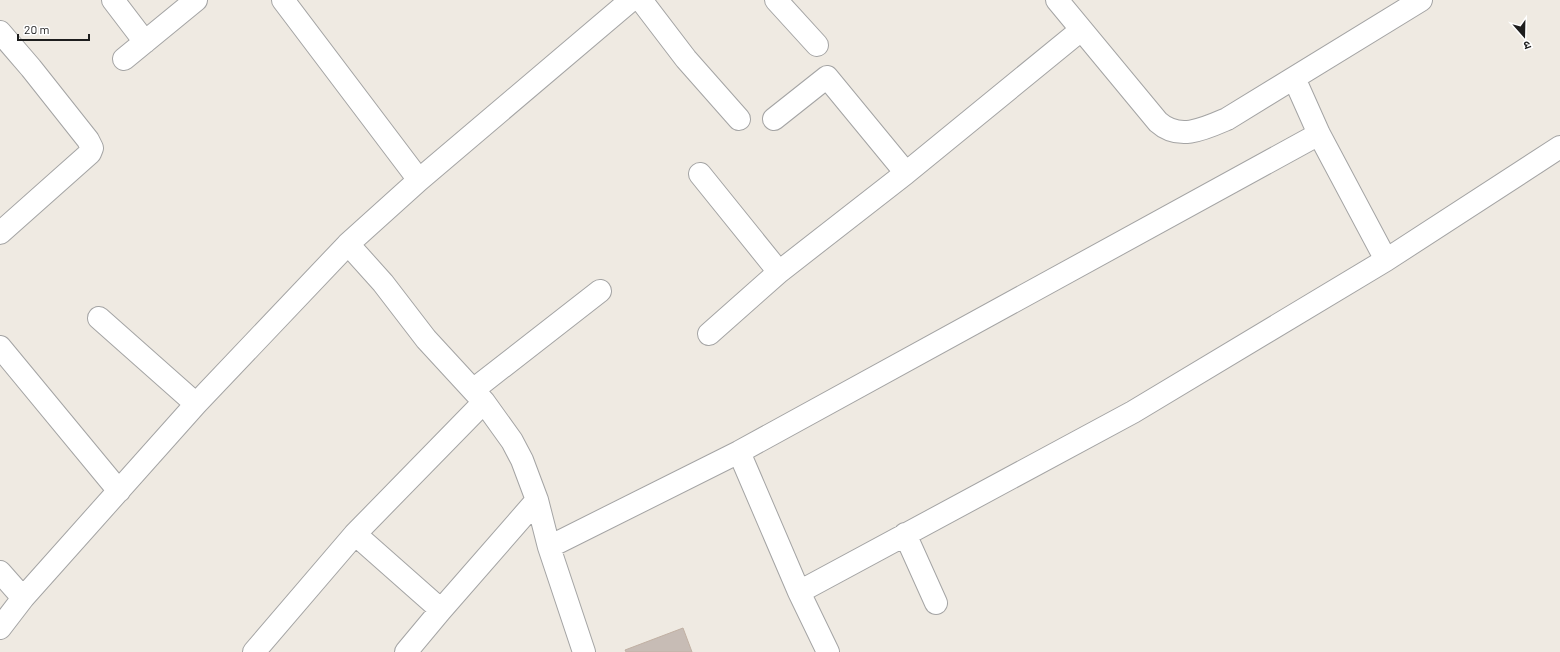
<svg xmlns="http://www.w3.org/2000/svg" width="1560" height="652" viewBox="0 0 1560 652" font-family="Barlow,'Noto Sans Devanagari',sans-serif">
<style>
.building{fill:#c7bcb5;stroke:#c1b0a3}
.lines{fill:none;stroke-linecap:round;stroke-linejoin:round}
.street-casing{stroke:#a4a4a4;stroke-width:24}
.street{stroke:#fff;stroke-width:22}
</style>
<rect width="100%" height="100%" fill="#efeae2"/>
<path class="building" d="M683,628L692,652H626L625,650Z"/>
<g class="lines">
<g class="street-casing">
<path id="street" d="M113,0L145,42
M283,0L419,180
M641,0L686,59L739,119
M776,0L817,45
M1057,0L1158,122C1179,141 1204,129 1227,119L1421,0
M0,32L31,68L88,140L92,148L90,153L0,233
M124,59L196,0
M1294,78L1319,134L1386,260
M774,119L827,77L906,173
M700,174L779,272
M348,244L383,283L426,339L484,402L512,441L522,460L537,500L549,547L584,652
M99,318L196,404
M709,334L779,272L906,173L1081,30
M0,347L119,491
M473,390L600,291
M484,402L355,534L441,610L537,500
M739,452L799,592L828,652
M905,534L936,603
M549,547L739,452L1319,134
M0,572L23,598
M799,592L1133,412L1386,260L1560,147
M0,628L23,598L196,404L348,244L419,180L631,0
M254,652L355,534
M406,652L441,610"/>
</g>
<use href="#street" class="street"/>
</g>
<g transform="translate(1524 36) rotate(160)" stroke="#ffffff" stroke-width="3" paint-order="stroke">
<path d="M0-3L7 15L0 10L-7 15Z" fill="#1d1d1d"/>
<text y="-6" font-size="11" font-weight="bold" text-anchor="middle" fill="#1d1d1d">उ</text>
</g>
<path d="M18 34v6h71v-6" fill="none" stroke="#1d1d1d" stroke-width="2"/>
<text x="24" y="34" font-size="12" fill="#1d1d1d" stroke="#ffffff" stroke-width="3" paint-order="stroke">20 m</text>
</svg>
